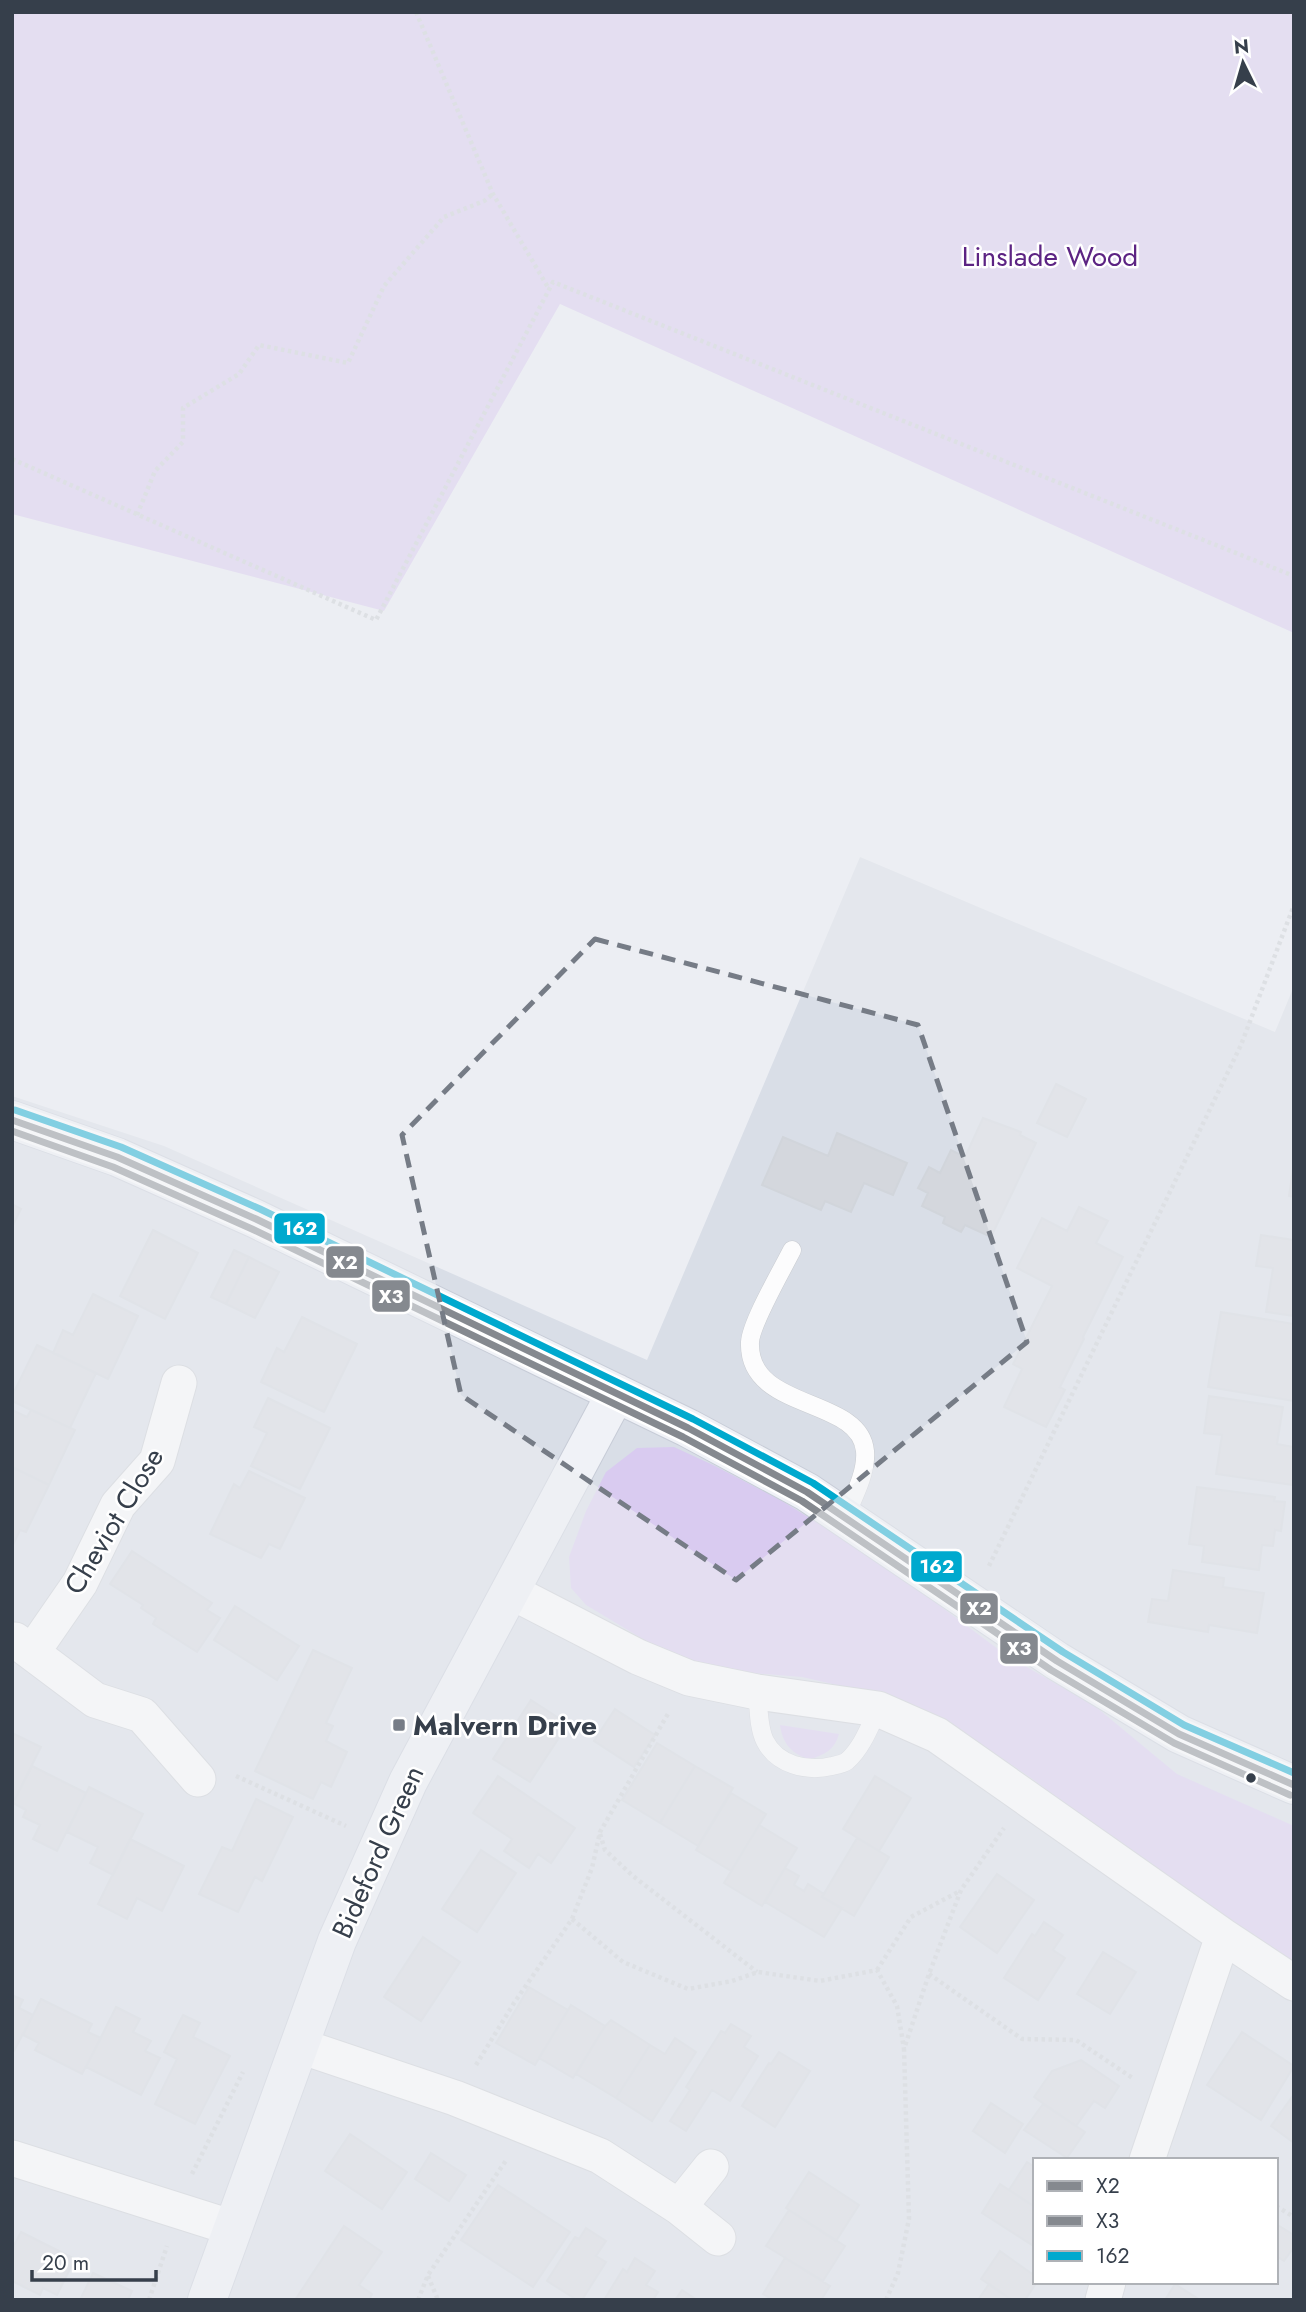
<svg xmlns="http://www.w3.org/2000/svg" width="1306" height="2312" viewBox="0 0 1306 2312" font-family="Jost,sans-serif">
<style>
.residential{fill:#d9dee7;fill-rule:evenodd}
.green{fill:#d9cbf0}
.building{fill:#d4d7dd;stroke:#d1d5db;stroke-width:2}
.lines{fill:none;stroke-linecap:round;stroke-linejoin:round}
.lane-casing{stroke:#c9ccd1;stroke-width:19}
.street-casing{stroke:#c9ccd1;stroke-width:37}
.secondary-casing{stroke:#c7ccd7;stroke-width:40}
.path{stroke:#cbced3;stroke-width:4.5;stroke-dasharray:3.5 3.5;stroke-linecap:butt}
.lane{stroke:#fcfcfd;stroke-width:18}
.street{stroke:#fcfcfd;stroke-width:35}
.secondary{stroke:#f0f2f7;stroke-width:38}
.bus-1-casing{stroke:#fff;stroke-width:12}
.bus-2-casing{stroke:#fff;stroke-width:12}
.bus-3-casing{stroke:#fff;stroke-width:12}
.bus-1{stroke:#85898f;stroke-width:7}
.bus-2{stroke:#85898f;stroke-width:7}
.bus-3{stroke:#00a9ce;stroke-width:7}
.marked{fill:none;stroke:#767c86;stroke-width:5;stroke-dasharray:14 9;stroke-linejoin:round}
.poi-dot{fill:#767c86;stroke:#fff;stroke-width:2.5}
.bus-dot{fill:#363f4b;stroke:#fff;stroke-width:2.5}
.labels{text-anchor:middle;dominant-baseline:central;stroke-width:5;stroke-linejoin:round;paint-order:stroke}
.park-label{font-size:28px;fill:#5c2383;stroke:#fff}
.street-label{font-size:28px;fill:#363f4b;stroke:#fff}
.poi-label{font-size:28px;font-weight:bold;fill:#363f4b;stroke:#fff;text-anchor:start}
.line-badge{stroke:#fff;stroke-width:2.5}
.badge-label{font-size:19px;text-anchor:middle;font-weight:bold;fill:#fff}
</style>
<rect width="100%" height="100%" fill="#eceef3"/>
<path class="residential" d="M860,857L1275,1032L1294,986V2300H12V1096L164,1146L647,1360ZM1035,2160H1276V2282H1035Z"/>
<path class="green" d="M12,12H1294V633L560,304L384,611L12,514Z
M674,1447L713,1465L782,1501L842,1538L908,1582L1006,1655L1096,1707L1177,1774L1294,1826V1968L1192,1898L1031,1778L983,1746L881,1695L802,1677L751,1673L687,1661L651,1644L586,1605L571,1588L569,1557L586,1511L606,1472L637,1448Z
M780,1725L839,1734C835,1749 825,1755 810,1759C792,1755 782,1743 780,1725Z"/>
<path class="building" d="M1056,1084L1086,1099L1067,1137L1037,1123Z
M983,1118L1021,1132L1020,1135L1036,1143L991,1237L965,1225L961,1232L943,1223L945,1217L922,1206L928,1193L918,1188L929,1167L940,1173L951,1150L965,1157Z
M837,1133L907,1163L893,1195L864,1183L851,1212L825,1201L821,1210L762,1185L783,1137L828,1156Z
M1293,1169H1294V1197L1289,1196Z
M12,1204L21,1209L12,1227Z
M1079,1207L1108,1221L1096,1243L1123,1257L1083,1337L1084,1339L1060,1387L1065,1390L1046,1427L1004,1407L1022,1369L1013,1364L1052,1286L1017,1268L1042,1218L1067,1231Z
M153,1230L198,1253L165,1319L120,1296Z
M1261,1235L1294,1240V1316L1266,1312L1273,1268L1256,1266Z
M234,1250L249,1257L226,1304L211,1297Z
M249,1257L279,1272L255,1318L226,1304Z
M93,1294L138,1316L108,1379L53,1353L63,1330L73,1335Z
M1221,1312L1294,1324V1401L1208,1387Z
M302,1317L357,1344L324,1412L261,1382L277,1348L284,1352Z
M37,1345L96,1373L70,1428L12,1401V1396Z
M1209,1396L1283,1407L1277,1444L1294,1447L1293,1485L1216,1474L1222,1435L1204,1433Z
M268,1398L330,1428L300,1489L251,1466L267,1433L254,1427Z
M12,1410L27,1417L31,1410L75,1430L49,1485L12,1467Z
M12,1467L49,1485L26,1532L20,1530L12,1547Z
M249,1471L305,1498L280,1549L269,1544L261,1558L210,1534L234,1484L240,1488Z
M1197,1487L1275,1497L1274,1501L1285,1502L1281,1531L1275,1530L1273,1546L1262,1545L1259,1570L1202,1562L1204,1546L1189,1544Z
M132,1551L212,1603L207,1610L220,1618L197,1652L153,1624L156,1618L141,1608L143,1605L110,1584Z
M1173,1570L1224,1578L1223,1587L1264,1593L1257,1633L1209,1625L1208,1632L1148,1622L1152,1599L1168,1601Z
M235,1606L299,1646L277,1680L214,1640Z
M313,1650L352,1668L326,1723L333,1726L326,1741L347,1752L331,1787L321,1782L313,1799L255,1771Z
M531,1700L568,1724L530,1782L493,1759Z
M615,1709L655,1735L634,1767L594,1741Z
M12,1733L41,1747L13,1803H12Z
M657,1743L695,1766L660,1823L622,1800Z
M32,1766L86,1793L57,1851L33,1839L40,1825L23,1817L26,1810L13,1803Z
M695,1766L733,1788L698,1846L660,1823Z
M498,1776L575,1828L551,1863L538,1854L529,1868L504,1851L512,1839L473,1813Z
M875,1776L911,1798L879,1851L843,1829Z
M89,1787L143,1814L113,1875L90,1863L98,1847L67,1832Z
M731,1793L766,1814L731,1871L696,1850Z
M256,1799L293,1817L262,1881L255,1877L238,1912L199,1894L222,1847L232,1851Z
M759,1825L797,1848L762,1906L724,1883Z
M857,1838L889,1857L854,1916L822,1897Z
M130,1839L184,1866L162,1911L137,1898L127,1919L98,1904Z
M481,1850L516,1873L477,1932L442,1909Z
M785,1868L799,1876L794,1885L804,1891L808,1884L824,1894L822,1897L842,1908L824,1937L765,1902Z
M997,1874L1034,1900L997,1953L960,1927Z
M1044,1922L1063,1935L1053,1950L1065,1958L1038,2000L1004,1978L1032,1934L1035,1936Z
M423,1937L460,1962L421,2021L384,1997Z
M1103,1952L1136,1972L1110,2014L1077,1994Z
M529,1987L568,2010L535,2065L496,2043Z
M12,1995L23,2000L19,2008L33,2015L14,2051L12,2050Z
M41,1999L92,2024L88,2032L101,2038L82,2074L35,2050L39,2043L23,2035Z
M571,2005L605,2026L573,2078L539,2058Z
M116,2007L140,2019L133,2032L151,2041L145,2051L160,2058L141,2095L86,2067Z
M183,2015L200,2023L193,2037L230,2056L195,2124L155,2104L177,2059L164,2052Z
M611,2020L650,2045L616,2098L576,2074L605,2026Z
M731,2024L751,2036L744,2047L758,2056L730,2101L712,2090L686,2131L670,2121L690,2090L686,2087L721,2031L725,2033Z
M1242,2032L1294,2066L1261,2120L1207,2085Z
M675,2038L696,2052L652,2121L616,2098L650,2045L665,2054Z
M779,2052L810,2071L775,2127L742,2106L769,2063L771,2064Z
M1081,2060L1119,2086L1105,2108L1094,2101L1076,2126L1034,2097L1052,2071Z
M1294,2094V2143L1271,2126Z
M991,2103L1023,2124L1005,2153L973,2131Z
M1043,2104L1085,2132L1067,2158L1024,2130Z
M350,2134L407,2172L382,2209L325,2171Z
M431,2153L466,2175L449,2201L415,2179Z
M1027,2162L1035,2167V2207L1009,2190Z
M809,2172L859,2205L836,2241L786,2208Z
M1000,2184L1035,2207V2247L982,2213Z
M498,2185L570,2232L533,2287L461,2240Z
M789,2210L845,2246L823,2281L766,2246Z
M1276,2224L1294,2235V2247L1284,2261L1276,2256Z
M344,2226L382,2252L359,2285L372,2294L369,2300H295Z
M586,2228L606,2241L596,2256L606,2262L582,2300H577L547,2281L575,2237L579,2239Z
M21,2232L75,2259L57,2295L43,2288L40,2295L12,2281V2249Z
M1000,2251L1035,2276V2282H1037L1025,2300H1012L981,2279Z
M635,2258L655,2271L646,2285L658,2292L653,2300H604L623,2269L627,2272Z
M785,2258L830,2286L821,2300H773L763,2294Z
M93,2273L132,2291L128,2300H80Z
M989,2284L1012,2300H978Z
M1175,2284L1200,2300H1165Z
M682,2290L697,2300H675Z"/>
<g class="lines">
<g class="lane-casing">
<path id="lane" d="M792,1250C782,1270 751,1323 750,1342C747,1412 860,1396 865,1451C867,1473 853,1498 845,1517
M757,1692C759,1707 758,1727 765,1741C777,1765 807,1772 832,1766C837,1765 843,1764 847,1761C862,1748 870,1726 878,1709"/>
</g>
<g class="street-casing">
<path id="street" d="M510,1591L638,1657L689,1678L757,1692L878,1709L937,1735L1223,1936L1294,1983
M15,1640L95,1700L142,1715L198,1779
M33,1651L80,1583L118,1505L157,1461L179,1383
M300,2046L455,2098L600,2156L679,2207L718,2238
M12,2158L233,2228
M1147,2160L1223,1936
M679,2207L711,2167
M1103,2300L1108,2282"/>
</g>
<g class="secondary-casing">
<path id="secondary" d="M12,1120L117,1157L256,1219L688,1428L807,1492L1057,1661L1179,1734L1294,1785
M207,2300L337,1941L408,1782L616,1393"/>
</g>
<path class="path" d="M416,12L493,194L549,289
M12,459L376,620L553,282L1294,576
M137,515L155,471L183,442V408L239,374L259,345L348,363L384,286L444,217L484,201L493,194
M989,1566L1241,1045L1294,905
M236,1776L346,1826
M600,1834L605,1850L633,1876L757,1972
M572,1919L623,1962L688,1989L732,1981L758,1972L820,1981L877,1970L897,2006L904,2049
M877,1970L911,1917L960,1891
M929,1974L1022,2039L1076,2040L1134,2079
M476,2065L514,2003L572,1919L592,1868L600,1832L669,1712
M192,2174L243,2072
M1276,2206L1294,2217
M428,2276L438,2300
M149,2300L167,2246
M418,2300L428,2275L507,2159
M886,2300L898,2273L909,2219L904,2049L929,1974L961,1890L1004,1828"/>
<use href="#lane" class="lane"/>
<use href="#street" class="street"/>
<use href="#secondary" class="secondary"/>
<g class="bus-1-casing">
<path id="bus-1" d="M12,1120L117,1157L256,1219L688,1428L807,1492L1057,1661L1179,1734L1294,1785"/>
</g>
<g class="bus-2-casing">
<path id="bus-2" d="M12,1131L113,1167L252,1229L683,1437L802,1501L1051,1670L1174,1743L1290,1795"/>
</g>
<g class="bus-3-casing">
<path id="bus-3" d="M15,1110L121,1147L260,1209L693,1419L813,1483L1063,1652L1184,1725L1294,1773"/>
</g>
<use href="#bus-1" class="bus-1"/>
<use href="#bus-2" class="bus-2"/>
<use href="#bus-3" class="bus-3"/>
</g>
<path d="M0 0H1306V2312H0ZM595,939L918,1025L1027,1342L736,1580L461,1395L402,1135Z" fill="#eceef3" fill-opacity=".55" fill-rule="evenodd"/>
<path class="marked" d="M595,939L918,1025L1027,1342L736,1580L461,1395L402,1135Z"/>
<rect class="poi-dot" x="392" y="1718" width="14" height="14" rx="3.5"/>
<circle class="bus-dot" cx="1251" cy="1778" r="6"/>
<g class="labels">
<g class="park-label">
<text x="1050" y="256">Linslade Wood</text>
</g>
<g class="street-label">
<text transform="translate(114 1521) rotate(-59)">Cheviot Close</text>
<text transform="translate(378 1852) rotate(-66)">Bideford Green</text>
</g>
<g class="poi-label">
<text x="413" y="1725">Malvern Drive</text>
</g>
</g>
<g class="line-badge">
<rect x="273" y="1212" width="53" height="33" rx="7" fill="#00a9ce"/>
<rect x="325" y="1245" width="40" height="34" rx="7" fill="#85898f"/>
<rect x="371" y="1279" width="40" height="34" rx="7" fill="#85898f"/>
<rect x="910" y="1550" width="53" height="33" rx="7" fill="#00a9ce"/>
<rect x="959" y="1592" width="40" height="33" rx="7" fill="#85898f"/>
<rect x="999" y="1632" width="40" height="33" rx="7" fill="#85898f"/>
</g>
<g class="badge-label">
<text x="300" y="1235">162</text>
<text x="345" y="1269">X2</text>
<text x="391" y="1303">X3</text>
<text x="937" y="1573">162</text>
<text x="979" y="1615">X2</text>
<text x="1019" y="1655">X3</text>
</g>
<rect width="1306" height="2312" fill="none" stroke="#363f4b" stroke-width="28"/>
<rect x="1033" y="2158" width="245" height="126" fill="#ffffff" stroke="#afb2b7" stroke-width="2"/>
<rect x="1047" y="2181" width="35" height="10" fill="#85898f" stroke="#afb2b7" stroke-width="2"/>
<text x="1096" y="2193" font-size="21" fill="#363f4b">X2</text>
<rect x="1047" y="2216" width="35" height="10" fill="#85898f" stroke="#afb2b7" stroke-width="2"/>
<text x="1096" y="2228" font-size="21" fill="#363f4b">X3</text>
<rect x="1047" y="2251" width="35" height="10" fill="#00a9ce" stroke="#afb2b7" stroke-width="2"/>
<text x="1096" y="2263" font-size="21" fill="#363f4b">162</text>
<g transform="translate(1243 63) rotate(355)" stroke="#ffffff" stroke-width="5" paint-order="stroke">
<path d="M0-5L12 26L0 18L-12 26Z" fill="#363f4b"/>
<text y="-10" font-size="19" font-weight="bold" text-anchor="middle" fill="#363f4b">N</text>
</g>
<path d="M32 2270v10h124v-10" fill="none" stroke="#363f4b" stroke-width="3.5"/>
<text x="42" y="2270" font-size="21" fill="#363f4b" stroke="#ffffff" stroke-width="5" paint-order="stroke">20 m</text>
</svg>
